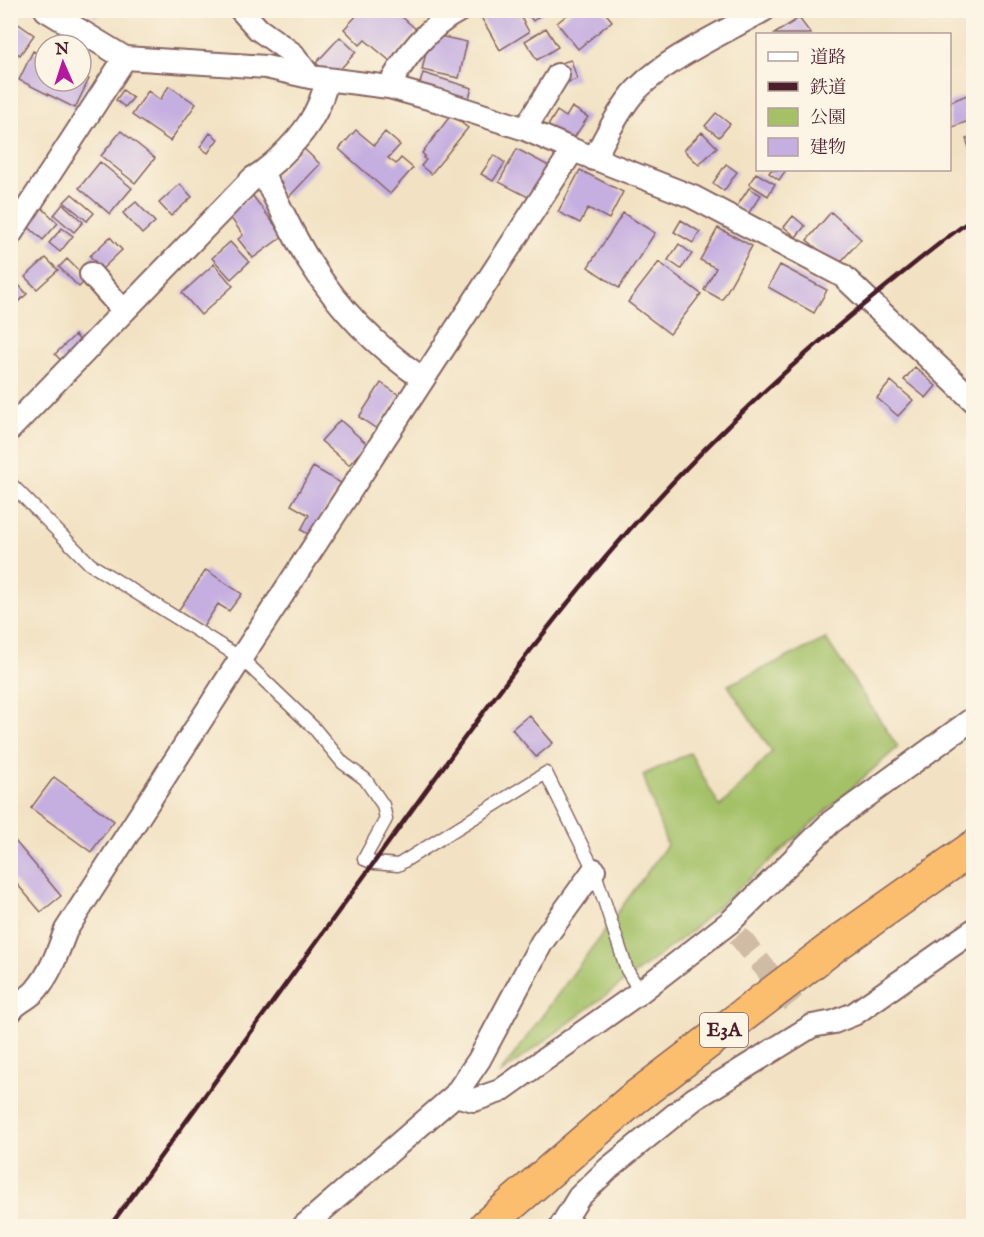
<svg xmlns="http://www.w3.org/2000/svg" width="984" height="1237" viewBox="0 0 984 1237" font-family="'IM FELL English','Noto Serif JP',serif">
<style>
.green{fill:#a4c168;stroke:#77704a;stroke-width:1.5}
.building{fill:#c5aee0}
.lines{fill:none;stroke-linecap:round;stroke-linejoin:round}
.minor-tunnel{stroke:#d0bba5;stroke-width:22;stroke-dasharray:22 11;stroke-linecap:butt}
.service-casing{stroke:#856360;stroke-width:15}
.minor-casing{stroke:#856360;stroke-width:26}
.motorway-casing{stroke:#856360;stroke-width:36}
.service{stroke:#fff;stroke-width:12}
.minor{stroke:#fff;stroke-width:22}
.motorway{stroke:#fbbd6e;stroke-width:33}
.rail{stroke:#4a1f2b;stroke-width:4.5}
.labels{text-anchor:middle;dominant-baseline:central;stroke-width:5;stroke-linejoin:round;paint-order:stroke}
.shield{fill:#fcf5e5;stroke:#7f5f63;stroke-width:1.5}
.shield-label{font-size:20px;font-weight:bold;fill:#4a1f2b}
</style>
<rect width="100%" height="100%" fill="#fcf5e5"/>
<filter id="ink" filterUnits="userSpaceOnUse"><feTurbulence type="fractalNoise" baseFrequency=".0167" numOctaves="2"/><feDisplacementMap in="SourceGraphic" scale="12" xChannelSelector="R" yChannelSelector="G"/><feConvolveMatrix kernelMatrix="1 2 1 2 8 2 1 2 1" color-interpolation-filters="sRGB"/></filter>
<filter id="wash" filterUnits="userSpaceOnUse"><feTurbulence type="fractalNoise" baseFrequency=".008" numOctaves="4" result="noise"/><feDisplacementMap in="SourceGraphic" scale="24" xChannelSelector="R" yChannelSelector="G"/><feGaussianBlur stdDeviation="1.35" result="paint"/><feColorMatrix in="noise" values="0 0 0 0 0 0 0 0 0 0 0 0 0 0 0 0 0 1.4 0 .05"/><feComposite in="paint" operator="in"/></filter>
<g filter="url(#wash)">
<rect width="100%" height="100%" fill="#f2e2c3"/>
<path class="green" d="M826,639L898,747L684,937L499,1075L667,845L643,775L690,753L720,807L772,752L728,685Z"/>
<g id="blocks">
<path class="building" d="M89,10H103L96,17Z
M362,10H394L417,30L390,61L365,40L360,45L344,29Z
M481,10H517L529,32L500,50L478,12Z
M525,10H547L533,21Z
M573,10H603L612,21L578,49L557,23Z
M10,18L34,35L20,55L10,49Z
M799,18L811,34H774Z
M546,28L558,47L537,60L525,41Z
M430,34L467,42L459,78L422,70Z
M340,37L356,52L333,77L316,63Z
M33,51L45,57V81H81V75L89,79L75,108L19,80Z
M571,60L577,79L563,84L557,64Z
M423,73L472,88L468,101L419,87Z
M169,86L196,104L170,141L132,115L148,91L160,100Z
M123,90L133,98L125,107L116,100Z
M974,92V119L950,128V102Z
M572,107L588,117L570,144L546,129L557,111L566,117Z
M716,113L730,124L719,137L705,126Z
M451,115L468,128L431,174L421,166L426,160L423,158L425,156L422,153Z
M356,130L374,145L385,132L400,145L388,158L396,164L401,158L413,168L390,194L339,149Z
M121,131L155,158L135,183L101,156Z
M702,132L717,147L699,165L684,150Z
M210,133L218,139L208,153L200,147Z
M974,136V158H973L966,139Z
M302,147L320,164L288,198L271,182Z
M517,149L549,166L532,199L499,182Z
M494,155L505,163L493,181L481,174Z
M100,162L132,188L110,214L79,188Z
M726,164L737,172L724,191L713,183Z
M580,170L623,192L609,219L588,208L580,223L558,212Z
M771,170H786L779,180L769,173Z
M756,173L775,184L768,196L749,184Z
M180,184L192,197L171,216L159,203Z
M749,188L761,195L748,214L737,206Z
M72,194L94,213L87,221L64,202Z
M253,196L283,236L253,258L238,239L243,235L228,214Z
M10,200L23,209L10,226Z
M136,202L155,222L142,234L123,213Z
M63,204L83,222L74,232L54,215Z
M40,206L58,223L43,240L24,223Z
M831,212L861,239L837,266L807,240Z
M623,213L655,233L619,288L588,267Z
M793,216L805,226L796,237L784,227Z
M681,220L700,232L693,243L674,232Z
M62,228L73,236L60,252L49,243Z
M718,228L752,246L722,300L704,290L716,268L700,260Z
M110,237L122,250L102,269L90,256Z
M230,242L249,262L231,279L212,258Z
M679,244L692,254L681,269L668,260Z
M46,258L58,270L37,289L25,277Z
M67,259L87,279L79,287L59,267Z
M659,262L701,294L670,334L628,302Z
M214,264L233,286L201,315L182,293Z
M780,265L827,290L814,313L768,287Z
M15,281L27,294L10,309V285Z
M75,335L87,348L67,367L55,354Z
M915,367L936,386L926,398L904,380Z
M891,381L913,400L898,416L877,398Z
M381,383L399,395L377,429L359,417Z
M340,420L367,444L349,465L321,441Z
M313,467L341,483L310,535L301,530L309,515L291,505Z
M206,570L242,594L229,611L218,604L203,627L178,611Z
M529,715L553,743L536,757L512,729Z
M54,777L114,821L91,852L31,808Z
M10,835L61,896L41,912L10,876Z"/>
</g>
</g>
<g filter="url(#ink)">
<use href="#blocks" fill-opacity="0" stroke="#856360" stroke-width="1.5"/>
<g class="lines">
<path class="minor-tunnel" d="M738,935L799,1010"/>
<g class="service-casing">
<path id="service" d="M10,483L90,564L241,658L314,728L343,763L365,779L383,805L386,819L364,859L374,863L398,865L546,773L594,870L627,970L640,992"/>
</g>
<g class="minor-casing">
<path id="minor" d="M46,10L125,58L266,67L310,77L389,87L439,101L525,129L573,150L693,197L843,276L974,401
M241,10L258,29L293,54L310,77
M389,87C404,57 429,26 460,10
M525,129L558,75
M594,159C605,137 617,114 632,95C662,60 723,33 764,10
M262,173C279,203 292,235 311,264C340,310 378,348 423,379
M10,235L125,58
M91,274L124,311
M10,429L253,178C263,173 270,166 279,158C304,134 319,114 327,80
M10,1012C18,1000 28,1000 36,990C51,973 58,951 66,930L241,658L573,150
M455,1095L479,1060L542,942L594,870
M304,1226L455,1095L474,1100L500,1091L640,992L730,922L831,822L974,718
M561,1226L579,1197L609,1168L694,1099L812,1026L834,1022L854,1014L974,930"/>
</g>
<g class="motorway-casing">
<path id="motorway" d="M486,1226L632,1100L838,943L974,847"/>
</g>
<use href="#service" class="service"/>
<use href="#minor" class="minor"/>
<use href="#motorway" class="motorway"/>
<path class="rail" d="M110,1226C197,1107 284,988 370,868C446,763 521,657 605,558C688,460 783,369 884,288C914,264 942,240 974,218"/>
</g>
</g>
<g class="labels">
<rect class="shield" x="700" y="1013" width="48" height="34" rx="4.5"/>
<g class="shield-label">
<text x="724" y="1030">E3A</text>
</g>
</g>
<rect width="984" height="1237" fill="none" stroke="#fcf5e5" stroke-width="36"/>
<rect x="756" y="33" width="195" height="138" fill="#fcf5e5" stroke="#b59f9b" stroke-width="1.5"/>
<rect x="768" y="52" width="30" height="9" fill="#ffffff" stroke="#b59f9b" stroke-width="1.5"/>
<text x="810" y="63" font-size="18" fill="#4a1f2b">道路</text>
<rect x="768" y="82" width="30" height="9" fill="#4a1f2b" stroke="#b59f9b" stroke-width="1.5"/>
<text x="810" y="93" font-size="18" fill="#4a1f2b">鉄道</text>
<rect x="768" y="108" width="30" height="18" fill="#a4c168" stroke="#b59f9b" stroke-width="1.5"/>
<text x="810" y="123" font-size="18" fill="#4a1f2b">公園</text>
<rect x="768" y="138" width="30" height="18" fill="#c5aee0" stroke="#b59f9b" stroke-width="1.5"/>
<text x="810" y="153" font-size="18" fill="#4a1f2b">建物</text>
<g transform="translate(63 63) rotate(357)"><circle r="28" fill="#fcf5e5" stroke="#b59f9b" stroke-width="1.5"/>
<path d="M0-4.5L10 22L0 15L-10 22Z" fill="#b5179e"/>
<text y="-9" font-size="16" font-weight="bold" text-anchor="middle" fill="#4a1f2b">N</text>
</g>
</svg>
